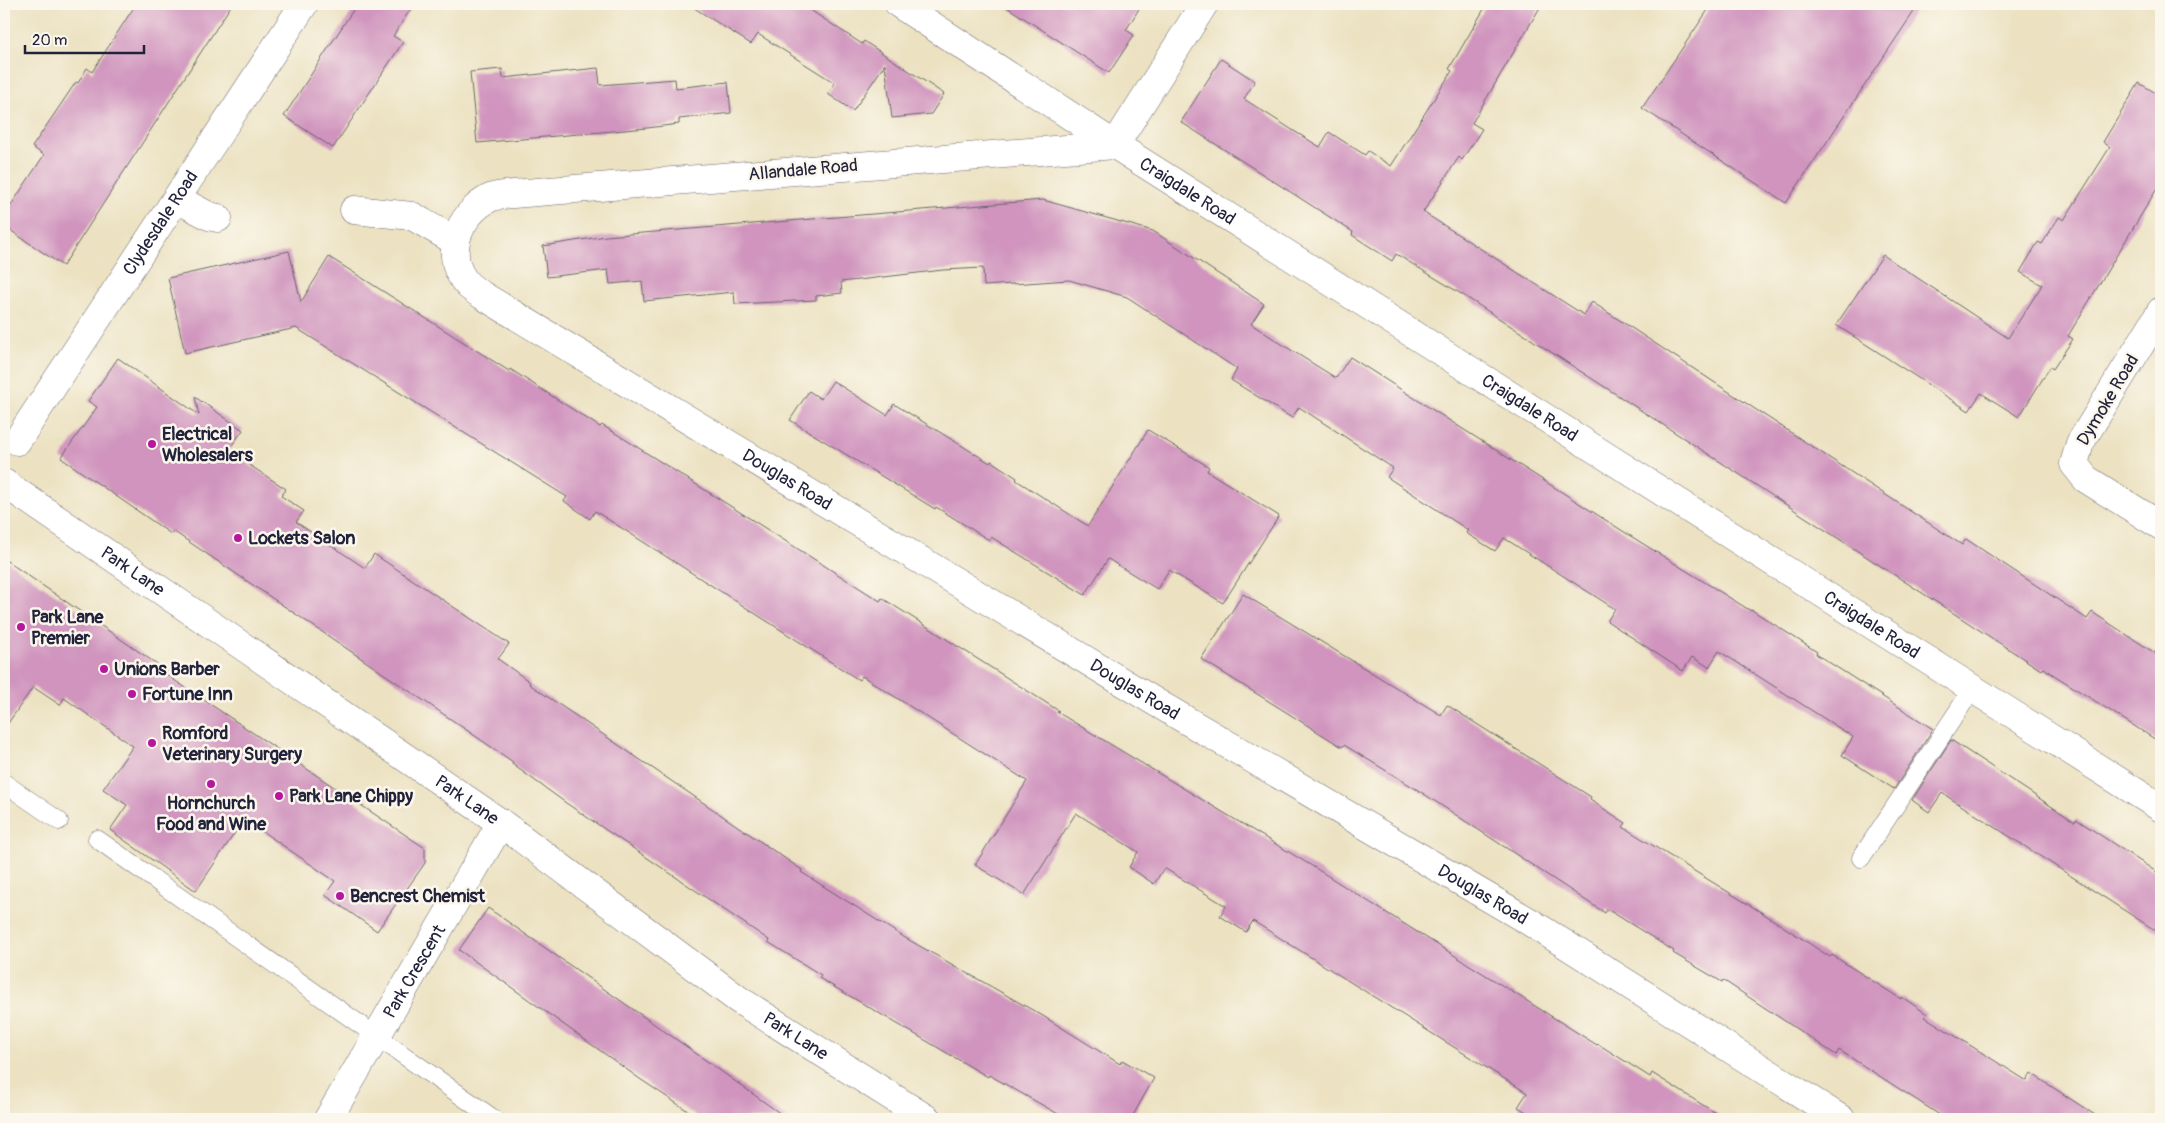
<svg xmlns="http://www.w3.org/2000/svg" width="2165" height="1123" viewBox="0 0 2165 1123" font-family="Pangolin,sans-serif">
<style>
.building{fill:#d094be}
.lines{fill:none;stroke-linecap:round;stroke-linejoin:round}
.service-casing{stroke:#69656a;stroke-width:19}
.minor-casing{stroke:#69656a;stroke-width:29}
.tertiary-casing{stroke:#69656a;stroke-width:29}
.service{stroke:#fff;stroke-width:18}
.minor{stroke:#fff;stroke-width:28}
.tertiary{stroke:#fff;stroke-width:28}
.poi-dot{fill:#b5179e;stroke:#fbf7ec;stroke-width:2}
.labels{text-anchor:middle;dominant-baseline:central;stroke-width:5;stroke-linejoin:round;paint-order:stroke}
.street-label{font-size:18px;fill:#22223b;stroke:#fbf7ec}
.poi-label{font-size:18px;font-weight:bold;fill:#22223b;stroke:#fbf7ec;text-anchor:start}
</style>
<rect width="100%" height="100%" fill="#fbf7ec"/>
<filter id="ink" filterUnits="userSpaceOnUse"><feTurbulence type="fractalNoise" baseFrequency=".02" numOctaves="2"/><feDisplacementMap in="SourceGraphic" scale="10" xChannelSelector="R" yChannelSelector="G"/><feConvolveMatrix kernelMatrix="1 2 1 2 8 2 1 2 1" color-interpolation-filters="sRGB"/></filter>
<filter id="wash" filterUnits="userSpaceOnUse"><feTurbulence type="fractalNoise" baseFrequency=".0096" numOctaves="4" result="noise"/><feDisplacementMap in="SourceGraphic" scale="20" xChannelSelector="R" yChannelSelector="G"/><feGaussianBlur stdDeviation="1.12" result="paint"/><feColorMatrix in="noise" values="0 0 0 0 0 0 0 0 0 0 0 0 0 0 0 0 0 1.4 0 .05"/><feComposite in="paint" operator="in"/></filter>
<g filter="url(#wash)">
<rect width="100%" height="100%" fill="#ece2c2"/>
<g id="blocks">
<path class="building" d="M136,4H232L63,266L4,226V216L44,155L32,147L76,82L78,83L87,68L92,72Z
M357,4H414L393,36L403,42L333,148L284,116Z
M688,4H801L862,44L864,41L944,94L931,114L892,118L885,64L853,111L828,94L835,83L805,64L758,34L751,44Z
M1002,4H1142L1126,30L1134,35L1109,73Z
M1487,4H1542L1472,123L1482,129L1462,160L1459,157L1423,212L1584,315L1592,302L1962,545L1966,539L2087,619L2092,612L2161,657V743L2043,668L2041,670L1463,295L1396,254L1392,261L1352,235L1353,232L1181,122L1221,59L1255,81L1244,99L1294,131L1320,147L1329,132L1365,155L1368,151L1391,166L1452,71L1449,69Z
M1712,4H1919L1786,203L1642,108Z
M598,68L600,85L675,79L676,88L728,82L731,113L679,119V124L647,128L477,143L470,72L502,69L503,78Z
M2139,83L2161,96V182L2068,336L2073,339L2053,369L2050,367L2019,417L1981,393L1969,411L1836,325L1883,255L2008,338L2042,285L2020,272L2038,242L2042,244L2059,217L2064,220L2110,147L2103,142Z
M1043,200L1153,231L1264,304L1251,324L1291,350L1336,378L1350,357L1629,535L1751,611L1752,610L1817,652L1816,654L1933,729L1894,789L1842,755L1853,737L1719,651L1709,667L1692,657L1683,671L1607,621L1615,609L1504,538L1495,551L1466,533L1468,530L1387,477L1393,468L1299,407L1292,418L1231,380L1237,369L1127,297L1069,280L984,286L983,268L943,270L841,282L842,293L816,296V300L735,304L734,292L644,301L642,281L610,284L608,270L547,277L543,246L606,236Z
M289,251L301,302L329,257L509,371L510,369L600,427L602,425L623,438L880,601L882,598L1059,711L1057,712L1312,866L1597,1045L1598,1044L1650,1077L1652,1073L1725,1119H1538L1518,1107L1527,1093L1253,921L1246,932L1220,916L1226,906L1164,868L1154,884L1129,867L1138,852L1076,813L1024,895L975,865L1027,781L875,684L862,676L859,680L595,511L590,519L564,501L567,497L296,328L185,353L168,278Z
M118,358L199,415L195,397L243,430L228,451L286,489L281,496L304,511L296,522L365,568L374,554L509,644L498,659L530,682L529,684L802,870L801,872L902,936L1043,1016L1120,1064L1122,1060L1154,1078L1131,1119H1067L989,1075L988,1077L819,978L821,975L768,942L769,940L566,803L512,764L513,762L436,709L173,531L171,534L61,458L97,407L88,401Z
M833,381L887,415L894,404L990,463L991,461L1017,478L1016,480L1088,526L1148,430L1209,467L1207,471L1279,516L1223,603L1169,570L1157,589L1108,559L1085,595L991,537L989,540L936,507L935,509L790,420L809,391L821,399Z
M4,559L167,671L165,674L425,848V863L377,931L325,895L335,881L244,819L196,891L110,830L127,805L103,789L133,746L64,698L60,705L33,687L4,729Z
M1243,594L1441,715L1447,705L1591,797L1590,800L1626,823L1623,827L1764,914L1830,957L1832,955L1901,999L1902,997L1927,1014L1925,1017L2027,1081L2031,1073L2101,1119H1946L1839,1050L1836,1055L1723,980L1722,982L1673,953L1674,951L1607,909L1605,913L1421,792L1344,745L1342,747L1201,659Z
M1951,740L2075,822L2076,819L2161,875V934L1942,793L1929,812L1912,800Z
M488,908L687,1047L788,1119H700L640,1079L459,950Z"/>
</g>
</g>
<g filter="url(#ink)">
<use href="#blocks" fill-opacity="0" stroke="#69656a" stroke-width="1"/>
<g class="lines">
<g class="service-casing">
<path id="service" d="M4,783L59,821
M97,839L494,1119
M1861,858L1973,688"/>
</g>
<g class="minor-casing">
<g id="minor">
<path id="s1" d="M899,4L1115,145L2161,808"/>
<path id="s2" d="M1204,4L1115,145L513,194C506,195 497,195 490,198C458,214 441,258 469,286C474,290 480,294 485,297L1157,703L1530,922L1841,1119"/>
<path d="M177,199L209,216L218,218"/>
<path d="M354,210L412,216L455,241"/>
<path d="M2161,311L2080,443L2074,464L2086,479L2161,526"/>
<path id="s3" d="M17,441L304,4"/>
<path id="s4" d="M328,1119L501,823"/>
</g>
</g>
<g class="tertiary-casing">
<g id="tertiary">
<path id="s5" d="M4,483L501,823L739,1000L927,1119"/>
</g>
</g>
<use href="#service" class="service"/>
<use href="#minor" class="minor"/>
<use href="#tertiary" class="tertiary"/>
</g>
</g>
<g class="poi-dot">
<circle cx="152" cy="444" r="5"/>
<circle cx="238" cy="538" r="5"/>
<circle cx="21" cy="627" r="5"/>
<circle cx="104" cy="669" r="5"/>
<circle cx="132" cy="694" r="5"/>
<circle cx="152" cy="743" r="5"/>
<circle cx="211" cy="784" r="5"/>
<circle cx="279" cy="796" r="5"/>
<circle cx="340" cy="896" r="5"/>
</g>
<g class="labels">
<g class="street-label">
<text transform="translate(803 170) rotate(-5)">Allandale Road</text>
<text stroke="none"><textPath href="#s1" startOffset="344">Craigdale Road</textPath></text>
<text stroke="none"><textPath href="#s3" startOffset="261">Clydesdale Road</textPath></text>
<text transform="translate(2108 400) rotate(-59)">Dymoke Road</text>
<text stroke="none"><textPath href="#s1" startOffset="749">Craigdale Road</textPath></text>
<text stroke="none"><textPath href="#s2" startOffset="1272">Douglas Road</textPath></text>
<text stroke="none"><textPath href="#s5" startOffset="156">Park Lane</textPath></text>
<text stroke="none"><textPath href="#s1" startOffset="1154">Craigdale Road</textPath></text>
<text stroke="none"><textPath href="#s2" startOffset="1678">Douglas Road</textPath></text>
<text stroke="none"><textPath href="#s5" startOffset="561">Park Lane</textPath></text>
<text stroke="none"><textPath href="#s2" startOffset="2082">Douglas Road</textPath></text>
<text stroke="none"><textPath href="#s4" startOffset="171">Park Crescent</textPath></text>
<text stroke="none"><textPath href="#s5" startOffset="966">Park Lane</textPath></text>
</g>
<g class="poi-label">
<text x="162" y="434">Electrical<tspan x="162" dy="21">Wholesalers</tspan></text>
<text x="248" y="538">Lockets Salon</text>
<text x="31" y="617">Park Lane<tspan x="31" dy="21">Premier</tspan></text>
<text x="114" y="669">Unions Barber</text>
<text x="142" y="694">Fortune Inn</text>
<text x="162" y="733">Romford<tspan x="162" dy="21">Veterinary Surgery</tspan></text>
<text x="289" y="796">Park Lane Chippy</text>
<text x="211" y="803" text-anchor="middle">Hornchurch<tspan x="211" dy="21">Food and Wine</tspan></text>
<text x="350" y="896">Bencrest Chemist</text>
</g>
</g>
<rect width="2165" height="1123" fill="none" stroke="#fbf7ec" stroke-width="20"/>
<path d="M25 45v8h119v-8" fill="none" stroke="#22223b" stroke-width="2.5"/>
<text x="32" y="45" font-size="15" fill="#22223b" stroke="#fbf7ec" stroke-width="4" paint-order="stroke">20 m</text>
</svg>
